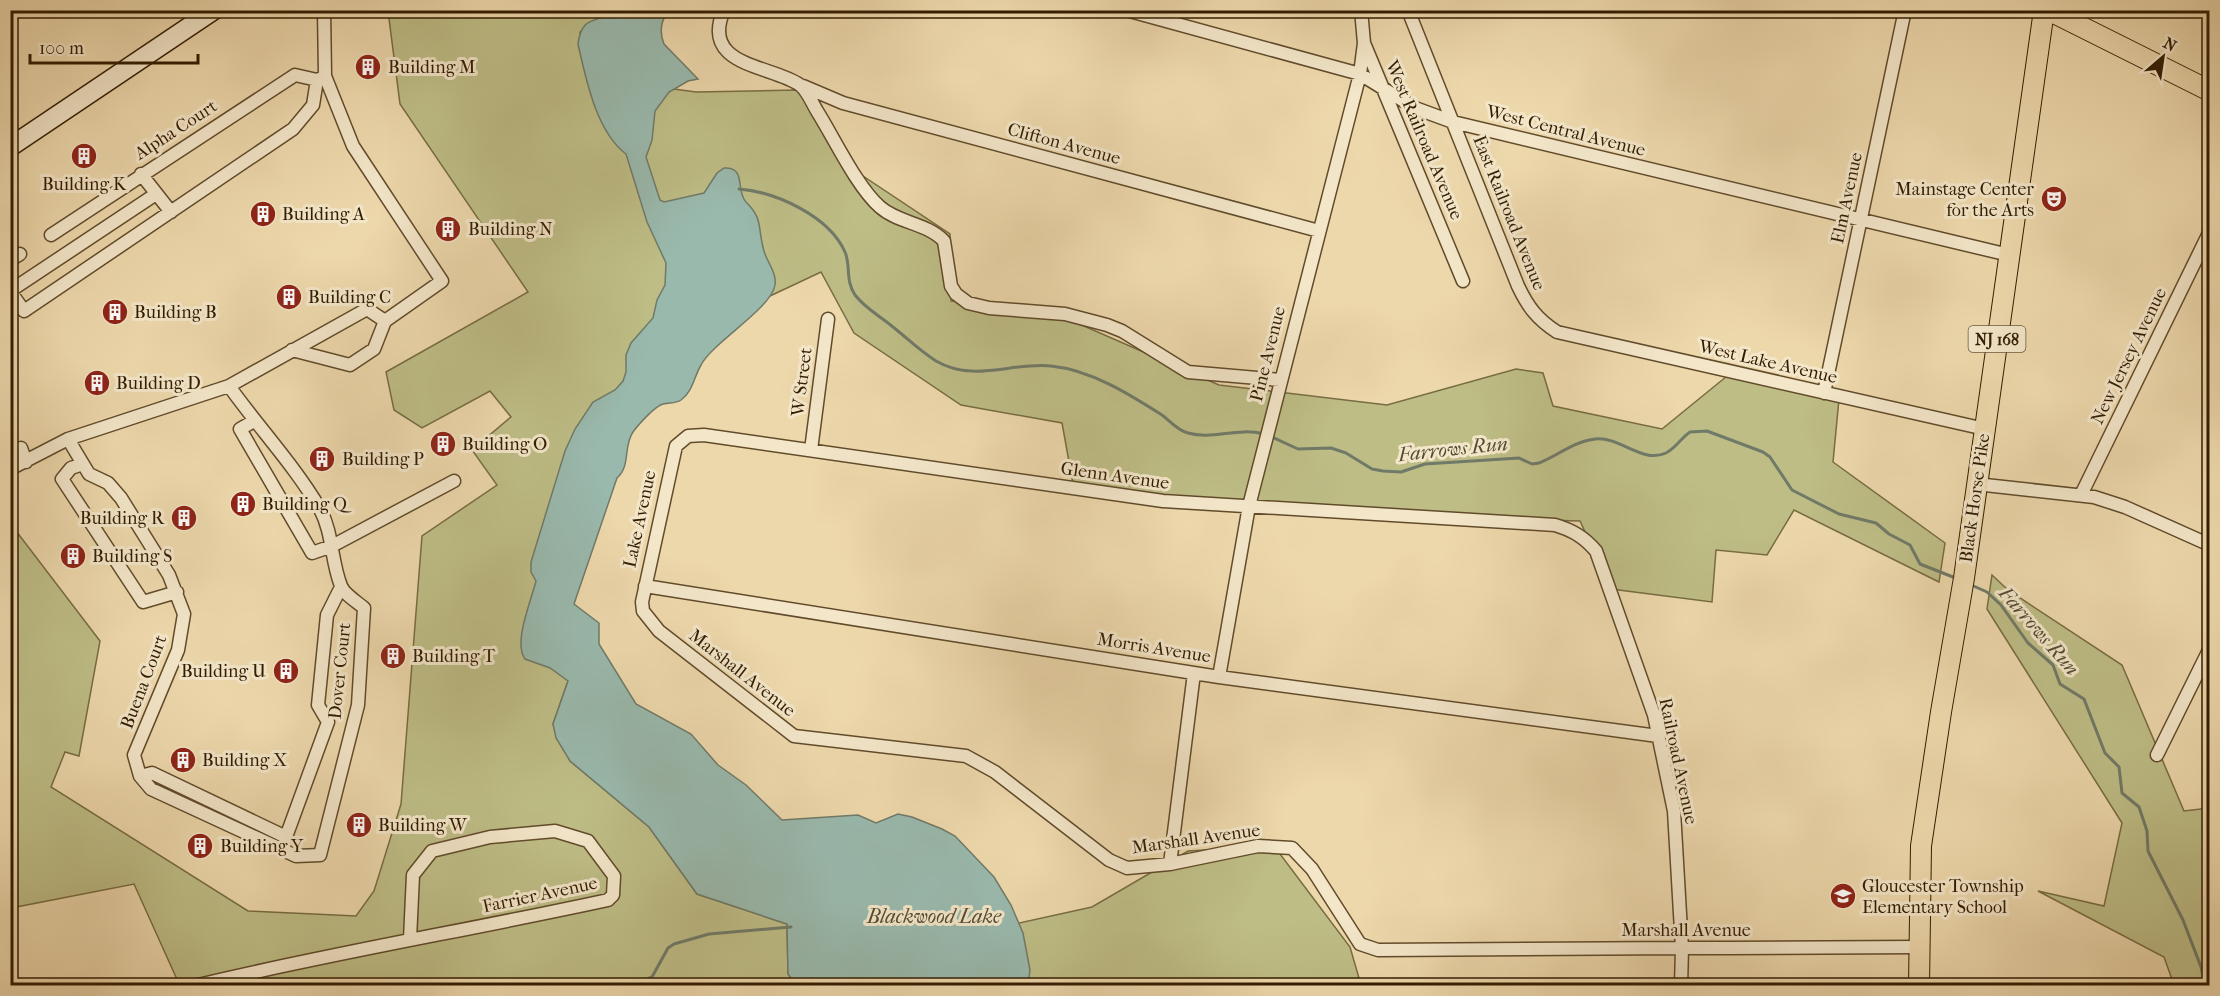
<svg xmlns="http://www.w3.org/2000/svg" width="2220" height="996" viewBox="0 0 2220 996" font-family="'IM FELL French Canon',serif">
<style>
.green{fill:#bebd86;stroke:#786c43;stroke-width:1.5}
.water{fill:#99b9ad;stroke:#707a68;stroke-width:1.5}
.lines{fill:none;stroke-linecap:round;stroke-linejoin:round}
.stream{stroke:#707a68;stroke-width:3}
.street-casing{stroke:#614b2b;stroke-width:15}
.secondary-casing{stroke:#321c00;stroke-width:21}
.primary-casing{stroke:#321c00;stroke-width:22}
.street{stroke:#f3e6c9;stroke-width:12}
.secondary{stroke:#f3e6c9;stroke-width:18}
.primary{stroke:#edd8ac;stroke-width:20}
.labels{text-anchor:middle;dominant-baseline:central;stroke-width:6;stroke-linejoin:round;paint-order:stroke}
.shield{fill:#f3e6c9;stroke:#6c593c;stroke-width:1.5}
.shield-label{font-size:16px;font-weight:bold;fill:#321c00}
.poi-label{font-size:18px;fill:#321c00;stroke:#f3e6c9;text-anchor:start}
.street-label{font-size:18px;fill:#321c00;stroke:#f3e6c9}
.water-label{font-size:20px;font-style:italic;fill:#514b34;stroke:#f3e6c9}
</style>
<rect width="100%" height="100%" fill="#edd8ac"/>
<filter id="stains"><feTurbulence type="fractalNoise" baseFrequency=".00333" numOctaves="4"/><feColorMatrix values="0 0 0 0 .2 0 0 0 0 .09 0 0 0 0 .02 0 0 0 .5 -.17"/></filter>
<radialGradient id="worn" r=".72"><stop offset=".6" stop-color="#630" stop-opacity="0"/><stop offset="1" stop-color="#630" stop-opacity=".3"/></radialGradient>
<path class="green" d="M607,10L580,32L586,77L696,92L797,90L860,174L950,234L951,301L1045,309L1219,385L1387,405L1516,369L1543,373L1553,406L1662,429L1732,372L1839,399L1833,462L1945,543L1939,582L1794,510L1767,555L1716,550L1712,602L1611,589L1580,521L1264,512L1073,484L1062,423L961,405L854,333L821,272L770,296L566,451L568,681L553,724L570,761L649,827L697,894L787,924L788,974L796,985L180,986L134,884L11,908L10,523L100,641L79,756L65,752L51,787L248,911L356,916L374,891L401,804L422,536L497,485L472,450L511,417L490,391L422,428L394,410L386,372L528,292L400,104L388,11Z
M1992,575L2008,590L2122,665L2184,811L2209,808V985H2174L2164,957L2038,891L2104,906L2122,823L1987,609Z
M1274,846L1350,947L1361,985H1025L1019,923L1092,907L1188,851Z"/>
<path class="water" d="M616,11H668C661,21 659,32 664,44L698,79L688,81L669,92L655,111L652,140L646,157L660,200L664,202L704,193L717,173L724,168C747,167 735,190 746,202C764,220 757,227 764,251C767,262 777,273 775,285C771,309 713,342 701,365C694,377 693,391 681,400C675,404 669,402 663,404C655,406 638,425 633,432C623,446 631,466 617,478L574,604L599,623V644L636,704L691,734L718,765L746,785L782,820L858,815L876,823L898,814L912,817L942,829L955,836L994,877L1011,905L1023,933L1030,970L1028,985L814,986L812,978L796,985L788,974L787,924L697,894L649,827L570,761L556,738L553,724L568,681L550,668L525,659C513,643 531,601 536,581L531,572V562L565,451L575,429L593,402L615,390L623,381L626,372V355L631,343L653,318L657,300L665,285L666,263L647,222L626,154C596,131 586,79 578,44C582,14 596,24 616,11Z"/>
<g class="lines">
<path class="stream" d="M739,189C776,192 829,216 845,252C851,266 845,280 855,295C866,309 880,316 893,327C907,338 920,351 936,361C974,383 1011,362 1051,366C1091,370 1129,394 1162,415C1170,421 1178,431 1188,433C1213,440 1237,427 1264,434
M1270,436L1298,449L1331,448L1346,453L1372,469L1383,471L1401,472L1425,464L1519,458L1532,464L1539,463C1557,456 1575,441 1595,439C1620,436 1642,464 1666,453C1676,448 1681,438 1690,432L1707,431L1763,452L1770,457L1792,490L1839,514L1876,523L1889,534L1910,545L1920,564L1958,579
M1969,584L1987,592L2001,605L2028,643L2053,665L2060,684L2084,699L2105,753L2119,767L2122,793L2139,807L2147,831L2148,851L2183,920L2201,967L2205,986
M631,986L652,977L668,948L674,944L709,934L791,927"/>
<g class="street-casing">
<path id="street" d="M724,10C699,67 772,65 800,85C807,90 812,103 817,111C834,138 857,187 880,207C898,223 927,223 944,241L951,286L956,294L968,303L989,308L1065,314L1107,325L1122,331L1188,372L1280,380
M1126,10L1360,74L1415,108L1453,122L2009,255
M1361,10L1364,43L1463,281
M1408,10L1518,286C1528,307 1537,319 1557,332L1985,429
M803,86L843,103L1319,231
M141,174L171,212
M51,235L295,75L317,80L324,77
M10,260L20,254
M10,291L24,311L293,129L313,105L317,80
M10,291L156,194
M292,350L350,365L374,349L385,321
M1824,393L1905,10
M254,421L240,429L312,553L332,546L454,481
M68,439L89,474L108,483L121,498L169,575L184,614L178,650L134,755L140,776L151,789L296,856L320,855L358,705L364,608C357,602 344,594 341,586C331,561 333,533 320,509C294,465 259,428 229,386
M811,450L828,319
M10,452L21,448L26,462
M83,464L71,468L62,479L143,602L177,592
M10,469L68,439L229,386L367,309L385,321L442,281L353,146L325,76L324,10
M1976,484L2094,497L2125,507L2210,545
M2081,495L2210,231
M645,586L1219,677L1658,736
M1219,677L1249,506L1360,74L1364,43
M2157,755L2210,648
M140,776L152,773L286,837L328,722L318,705L327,615L341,587
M1170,864L1194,673
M194,986C331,953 470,930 608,900L613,895L614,876L588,841L555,831L490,837L432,851L413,875L410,939
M1681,986L1682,948L1674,811L1654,715L1596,551C1584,537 1572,530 1555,525L1163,501L704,435L688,436L676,446L642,602L643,611L659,631L794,736L966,756L995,772L1109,860L1127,868L1170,864L1258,846L1292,848L1312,869L1360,944L1378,950L1682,948H1731L1919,947"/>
</g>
<g class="secondary-casing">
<path id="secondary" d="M10,147L214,10"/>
</g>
<g class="primary-casing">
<path id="primary" d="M2048,10L2210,91
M1919,986L1921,846L1941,712L1964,578L2044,10"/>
</g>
<use href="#street" class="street"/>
<use href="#secondary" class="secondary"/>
<use href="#primary" class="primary"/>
</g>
<defs>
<g id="building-disc" transform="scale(1.35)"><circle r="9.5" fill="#8f2418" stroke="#f3e6c9"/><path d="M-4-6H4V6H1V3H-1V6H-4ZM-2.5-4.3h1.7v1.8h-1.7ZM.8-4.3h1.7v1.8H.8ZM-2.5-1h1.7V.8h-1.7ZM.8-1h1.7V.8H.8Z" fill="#fff"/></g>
<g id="theatre-disc" transform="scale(1.35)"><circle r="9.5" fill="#8f2418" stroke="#f3e6c9"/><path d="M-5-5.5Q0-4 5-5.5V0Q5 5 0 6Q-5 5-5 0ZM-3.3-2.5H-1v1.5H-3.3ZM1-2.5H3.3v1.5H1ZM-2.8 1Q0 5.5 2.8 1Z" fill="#fff"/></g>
<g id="school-disc" transform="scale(1.35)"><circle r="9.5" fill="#8f2418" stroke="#f3e6c9"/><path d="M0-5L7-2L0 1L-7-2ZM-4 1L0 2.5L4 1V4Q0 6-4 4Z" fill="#fff"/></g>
</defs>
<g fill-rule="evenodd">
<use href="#building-disc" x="368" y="67"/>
<use href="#building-disc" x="84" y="156"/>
<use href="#theatre-disc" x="2054" y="199"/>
<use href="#building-disc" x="263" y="214"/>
<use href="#building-disc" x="448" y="229"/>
<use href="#building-disc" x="289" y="297"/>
<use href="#building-disc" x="115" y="312"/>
<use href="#building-disc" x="97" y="383"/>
<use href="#building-disc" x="443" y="444"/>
<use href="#building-disc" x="322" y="459"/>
<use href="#building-disc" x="243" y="504"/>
<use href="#building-disc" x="184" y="518"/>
<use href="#building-disc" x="73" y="556"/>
<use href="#building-disc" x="393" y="656"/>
<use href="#building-disc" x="286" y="671"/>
<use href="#building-disc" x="183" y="760"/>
<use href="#building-disc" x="359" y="825"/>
<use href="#building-disc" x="200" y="846"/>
<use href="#school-disc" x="1843" y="896"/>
</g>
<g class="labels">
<rect class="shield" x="1968.5" y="326" width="57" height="26" rx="4.5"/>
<g class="shield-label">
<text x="1997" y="339">NJ 168</text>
</g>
<g class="poi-label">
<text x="388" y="67">Building M</text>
<text x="84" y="184" text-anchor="middle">Building K</text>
<text x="2034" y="189" text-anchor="end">Mainstage Center<tspan x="2034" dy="21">for the Arts</tspan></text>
<text x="282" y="214">Building A</text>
<text x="468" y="229">Building N</text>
<text x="308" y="297">Building C</text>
<text x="134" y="312">Building B</text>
<text x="116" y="383">Building D</text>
<text x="462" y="444">Building O</text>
<text x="342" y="459">Building P</text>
<text x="262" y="504">Building Q</text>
<text x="164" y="518" text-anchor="end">Building R</text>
<text x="92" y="556">Building S</text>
<text x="412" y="656">Building T</text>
<text x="266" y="671" text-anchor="end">Building U</text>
<text x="202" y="760">Building X</text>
<text x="378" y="825">Building W</text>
<text x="220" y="846">Building Y</text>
<text x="1862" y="886">Gloucester Township<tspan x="1862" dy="21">Elementary School</tspan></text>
</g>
<g class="street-label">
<text transform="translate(176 130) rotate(-33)">Alpha Court</text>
<text transform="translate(1566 131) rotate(14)">West Central Avenue</text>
<text transform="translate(1424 140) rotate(67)">West Railroad Avenue</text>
<text transform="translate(1064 144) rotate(15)">Clifton Avenue</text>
<text transform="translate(1847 198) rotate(-78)">Elm Avenue</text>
<text transform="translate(1509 213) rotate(68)">East Railroad Avenue</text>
<text transform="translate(1268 354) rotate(-76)">Pine Avenue</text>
<text transform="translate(2129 356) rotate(-64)">New Jersey Avenue</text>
<text transform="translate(1768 362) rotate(13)">West Lake Avenue</text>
<text transform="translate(802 382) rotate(-83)">W Street</text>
<text transform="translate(1115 476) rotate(8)">Glenn Avenue</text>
<text transform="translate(1975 498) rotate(-82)">Black Horse Pike</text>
<text transform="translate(640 519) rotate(-78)">Lake Avenue</text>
<text transform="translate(1154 648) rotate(9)">Morris Avenue</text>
<text transform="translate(340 671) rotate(-84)">Dover Court</text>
<text transform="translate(742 673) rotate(38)">Marshall Avenue</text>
<text transform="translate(144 682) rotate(-69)">Buena Court</text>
<text transform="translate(1678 761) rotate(78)">Railroad Avenue</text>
<text transform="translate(1196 839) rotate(-8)">Marshall Avenue</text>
<text transform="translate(540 895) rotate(-12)">Farrier Avenue</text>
<text x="1686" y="930">Marshall Avenue</text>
</g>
<g class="water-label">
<text transform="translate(1453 449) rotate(-6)">Farrows Run</text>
<text transform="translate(2039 631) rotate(49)">Farrows Run</text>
<text x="934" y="916">Blackwood Lake</text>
</g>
</g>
<rect width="2220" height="996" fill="none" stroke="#edd8ac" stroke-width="36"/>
<rect x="12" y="12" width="2196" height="972" fill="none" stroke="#321c00" stroke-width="3"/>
<rect x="18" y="18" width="2184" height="960" fill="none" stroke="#321c00" stroke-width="1.5"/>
<g transform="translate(2163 57) rotate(29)" stroke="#f3e6c9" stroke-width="4.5" paint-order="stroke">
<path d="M0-4.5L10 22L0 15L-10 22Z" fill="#321c00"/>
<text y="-9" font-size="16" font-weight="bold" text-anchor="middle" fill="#321c00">N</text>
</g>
<path d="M30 54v9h168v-9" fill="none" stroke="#321c00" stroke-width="3"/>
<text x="39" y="54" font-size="18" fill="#321c00" stroke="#f3e6c9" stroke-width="4.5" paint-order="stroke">100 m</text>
<rect width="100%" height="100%" filter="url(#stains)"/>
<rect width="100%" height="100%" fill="url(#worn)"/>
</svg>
